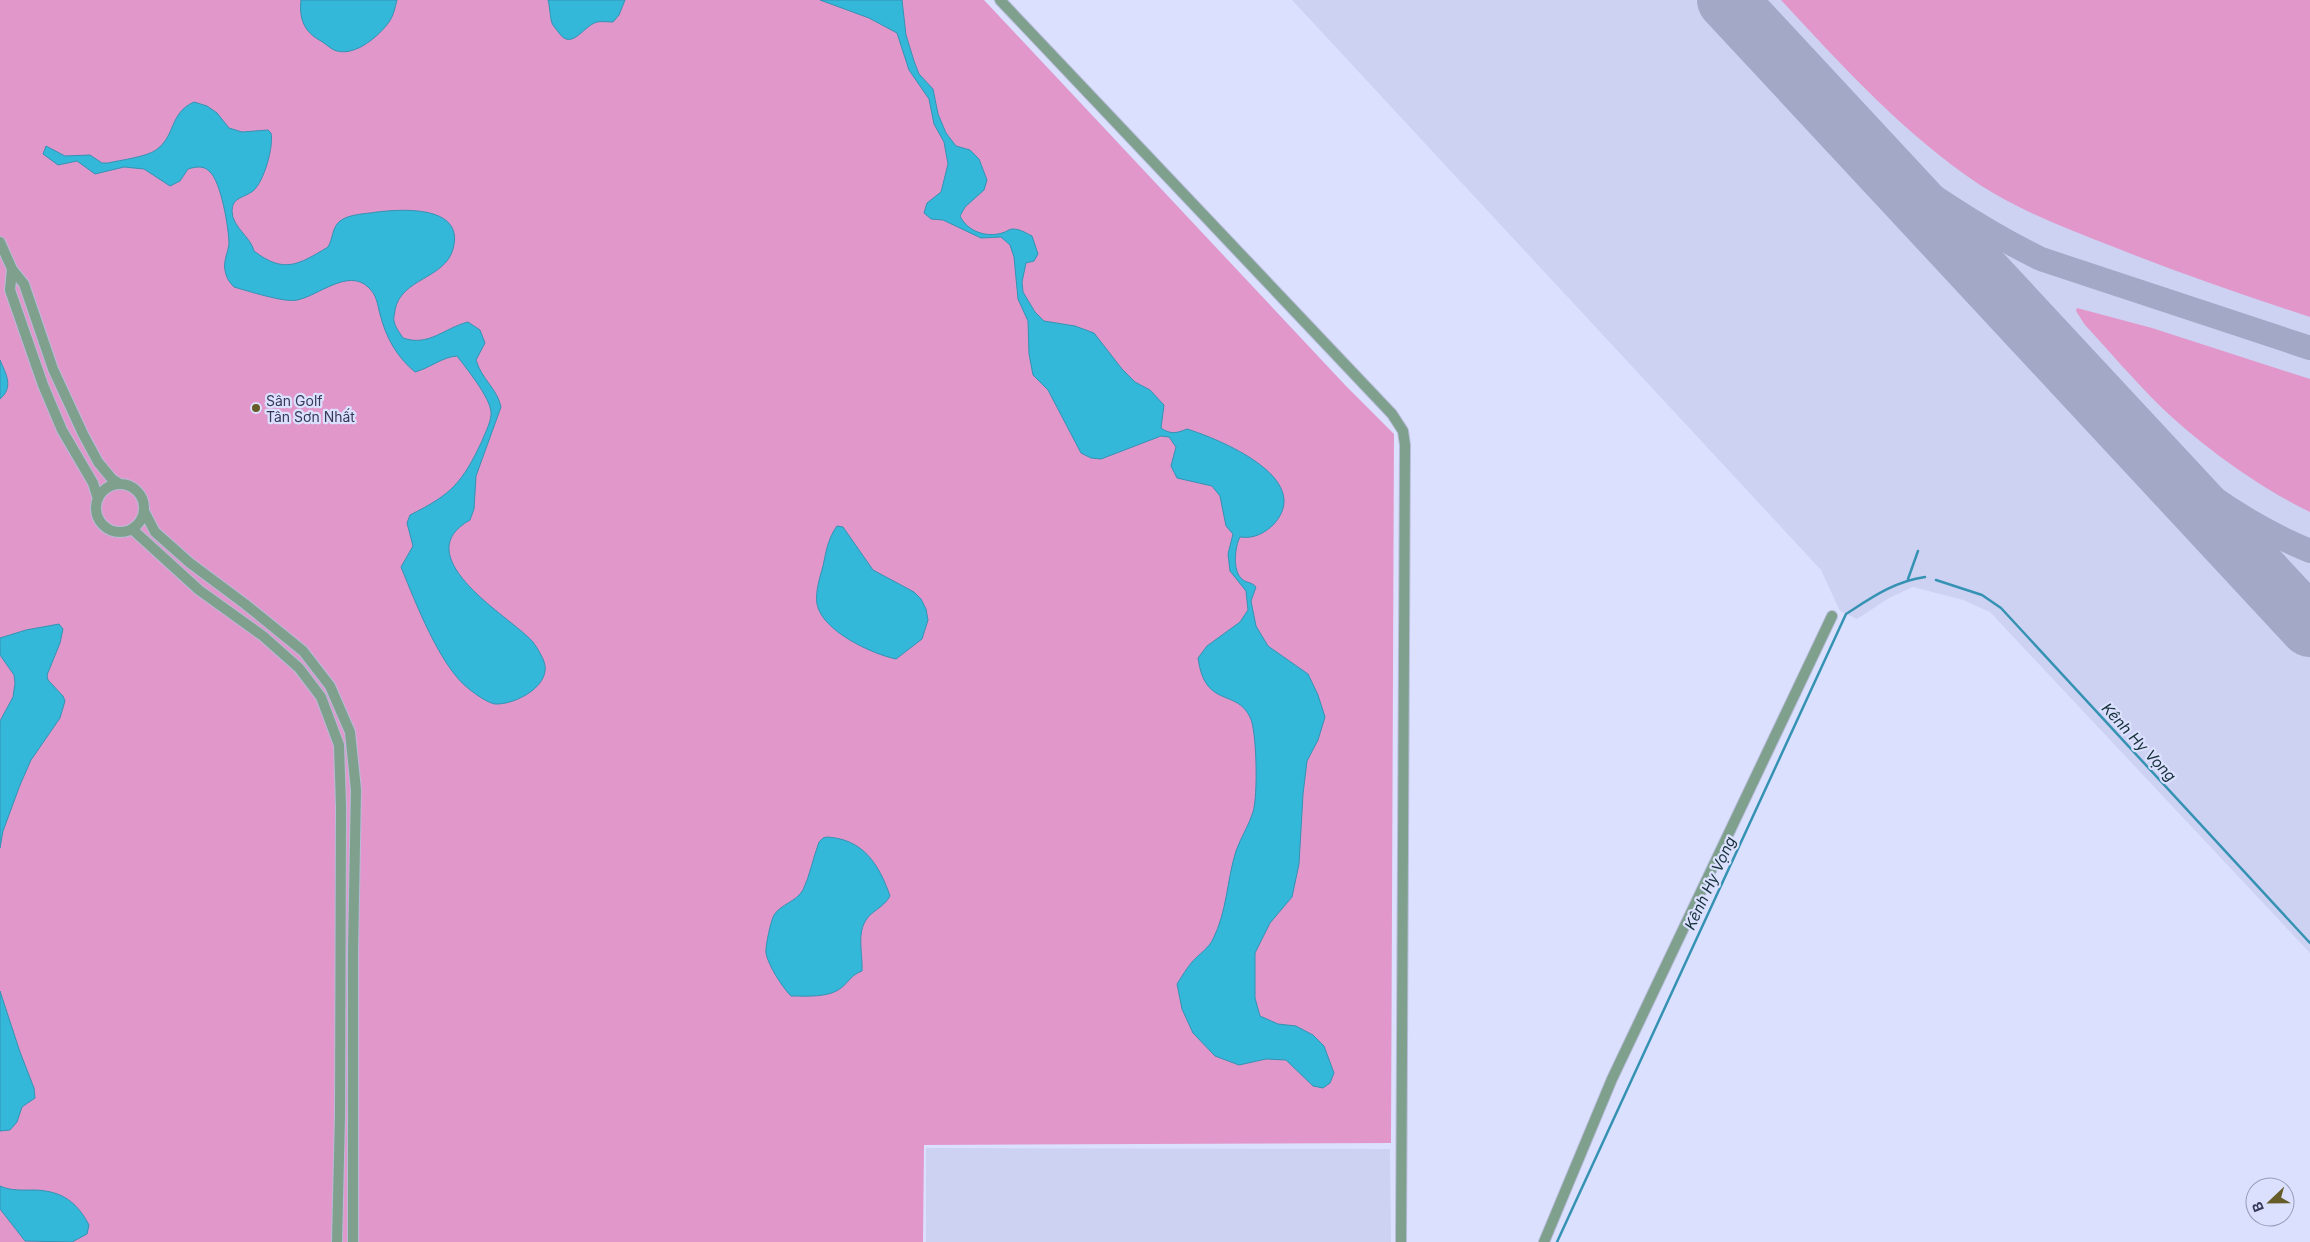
<svg xmlns="http://www.w3.org/2000/svg" width="2310" height="1242" viewBox="0 0 2310 1242" font-family="Inter,sans-serif">
<style>
.built{fill:#cdd2f3}
.green{fill:#e197ca}
.water{fill:#34b8da;stroke:#3592b3}
.lines{fill:none;stroke-linecap:round;stroke-linejoin:round}
.stream{stroke:#3592b3;stroke-width:2.5}
.taxiway{stroke:#a3a8c6;stroke-width:24}
.runway{stroke:#a3a8c6;stroke-width:60}
.minor-casing{stroke:#b7bbd9;stroke-width:12}
.minor{stroke:#7ea08c;stroke-width:10}
.poi-dot{fill:#665c29;stroke:#dbe0fe;stroke-width:2}
.labels{text-anchor:middle;dominant-baseline:central;stroke-width:4.5;stroke-linejoin:round;paint-order:stroke}
.poi-label{font-size:14px;fill:#363957;stroke:#dbe0fe;text-anchor:start}
.water-label{font-size:15px;font-style:italic;fill:#153038;stroke:#dbe0fe}
</style>
<rect width="100%" height="100%" fill="#dbe0fe"/>
<path class="built" d="M1292,0H2310V953L1990,612L1963,600L1913,587L1889,598L1857,619L1840,611L1821,570Z
M926,1148L1390,1149L1391,1242H926Z"/>
<path class="green" d="M0,0H984L1346,386L1394,434L1391,1143L924,1145L923,1242H0Z
M1781,0H2310V317C2244,295 2178,273 2114,247C2068,229 2022,212 1980,185C1904,134 1843,67 1781,0Z
M2077,308L2152,328L2310,379V512C2258,487 2199,444 2158,404C2133,379 2109,351 2085,325L2076,311Z"/>
<path class="water" d="M301,0H397C395,7 394,15 389,22C379,36 356,56 337,51C332,50 326,44 321,41C304,32 299,19 301,0Z
M548,0H625L619,15L613,22C608,22 602,21 597,22C583,26 572,51 559,33C557,30 553,26 552,23C550,18 550,7 548,0Z
M820,0H902L906,35L914,61L919,74L933,89L938,114L946,133L956,146L970,150L979,159L987,180L984,190L965,207L960,216C967,231 986,238 1002,233C1007,232 1008,229 1013,229C1020,229 1026,233 1032,236L1038,254L1034,261L1026,263L1022,282L1023,292L1035,312L1044,321L1075,326L1094,333L1122,369L1135,382L1150,390L1164,405L1161,428C1171,435 1177,433 1187,429C1219,439 1315,478 1274,524C1265,533 1254,539 1240,537C1235,546 1232,571 1242,579C1246,583 1252,582 1256,587L1251,601L1256,626L1268,646L1308,674L1318,695L1325,717L1318,740L1307,761L1303,794L1299,864L1292,897L1270,923L1255,953V998L1260,1016L1278,1024L1296,1026L1313,1035L1324,1046L1334,1073L1330,1083L1323,1088L1313,1086L1286,1060L1266,1059L1239,1065L1215,1056L1193,1033L1182,1009L1177,984C1182,976 1187,968 1192,962C1199,954 1209,948 1213,939C1227,912 1227,879 1236,851C1241,837 1249,825 1253,812C1258,797 1257,730 1250,717C1236,688 1205,709 1198,658L1207,646L1240,622L1248,610L1246,591L1230,571L1228,554L1233,534L1226,526L1220,496L1212,486L1177,478L1171,466L1176,447L1169,437L1161,436L1101,459L1091,458L1081,453L1048,390L1033,375L1029,354L1028,321L1018,299L1014,257L1010,245L1001,237L981,238L943,220L931,219L924,213L927,203L941,192L948,164L944,142L934,124L929,99L909,70L897,33L869,18Z
M194,102L207,106L217,113L229,128L242,132L268,130L271,133C274,146 264,182 253,191C244,198 232,197 232,211C232,227 251,237 254,251C284,274 298,265 328,247C333,239 332,227 340,221C348,215 361,214 370,213C396,209 466,203 453,249C445,279 401,278 395,310C395,313 393,318 394,321C395,327 400,333 403,338C429,347 444,328 468,322L480,330L485,343L476,360C482,380 497,388 501,407L476,476L474,509L470,520C407,555 503,613 528,637C535,643 539,651 543,659C555,684 516,705 495,704C488,703 475,694 469,689C440,667 415,601 401,567L413,546L407,523L410,515C452,494 462,483 482,441C485,433 492,420 491,412C490,397 466,368 457,356C442,357 430,368 415,372C397,357 386,338 380,314C377,303 377,295 368,287C348,268 318,296 297,300C285,303 248,291 234,287C229,282 226,277 225,270C223,262 228,252 229,244C229,229 221,180 209,171C203,165 195,167 188,169L180,181L170,186L144,169L124,167L95,174L77,161L58,165L43,154L46,146L65,156L90,155L102,163H108C121,160 146,157 156,150C176,136 169,113 194,102Z
M0,360C6,374 14,387 0,399Z
M837,526L843,527L873,570L914,592L921,599L926,609L928,620L922,639L896,659C872,654 822,631 817,604C815,592 820,577 823,566C826,552 828,538 837,526Z
M59,624L63,629L60,643L47,675L48,680L63,696L65,701L60,718L31,760L20,785L3,831L0,848V721L13,697L15,683L14,675L0,655V638L26,630Z
M827,837C863,839 879,864 890,896C885,905 878,908 870,915C855,930 863,952 862,971C851,975 849,982 841,988C829,998 805,996 791,996C782,987 768,965 766,953C765,947 771,920 774,915C781,904 796,902 803,890C810,875 813,858 819,842L823,838Z
M0,991L20,1052L34,1088L35,1098L22,1107L17,1122L10,1130L0,1131Z
M0,1186C11,1191 23,1190 35,1190C62,1191 77,1202 89,1225L87,1234L72,1242L25,1241L0,1209Z"/>
<g class="lines">
<path class="stream" d="M1908,579L1918,551
M1936,580L1982,595L2001,608L2310,943
M1557,1242L1846,614C1871,598 1895,581 1925,577"/>
<path class="taxiway" d="M1861,145C1919,187 1977,228 2041,259L2310,348
M2117,419C2174,472 2237,521 2310,551"/>
<path class="runway" d="M1727,0L2310,627"/>
<g class="minor-casing">
<path id="minor" d="M1000,0L1392,414L1403,431L1405,445L1401,1242
M0,242L12,269L24,284L53,369L83,434L98,462L112,479L120,484
M12,269L10,290L43,385L62,430L93,483L98,499
M96 508a24 24 0 1 1 48 0a24 24 0 1 1-48 0Z
M144,511L155,532L190,563L245,604L303,651L330,686L350,732L356,790L353,951V1242
M132,529L199,590L263,636L299,668L321,697L339,745L341,806L340,1115L337,1242
M1544,1242L1612,1079L1832,616"/>
</g>
<use href="#minor" class="minor"/>
</g>
<circle class="poi-dot" cx="256" cy="408" r="5"/>
<g class="labels">
<g class="poi-label">
<text x="266" y="400">Sân Golf<tspan x="266" dy="16">Tân Sơn Nhất</tspan></text>
</g>
<g class="water-label">
<text transform="translate(2139 742) rotate(47)">Kênh Hy Vọng</text>
<text transform="translate(1710 883) rotate(-65)">Kênh Hy Vọng</text>
</g>
</g>
<g transform="translate(2270 1202) rotate(248)"><circle r="24" fill="#dbe0fe" stroke="#999dbb"/>
<path d="M0-4L9 19L0 12L-9 19Z" fill="#665c29"/>
<text y="-8" font-size="14" font-weight="bold" text-anchor="middle" fill="#363957">B</text>
</g>
</svg>
